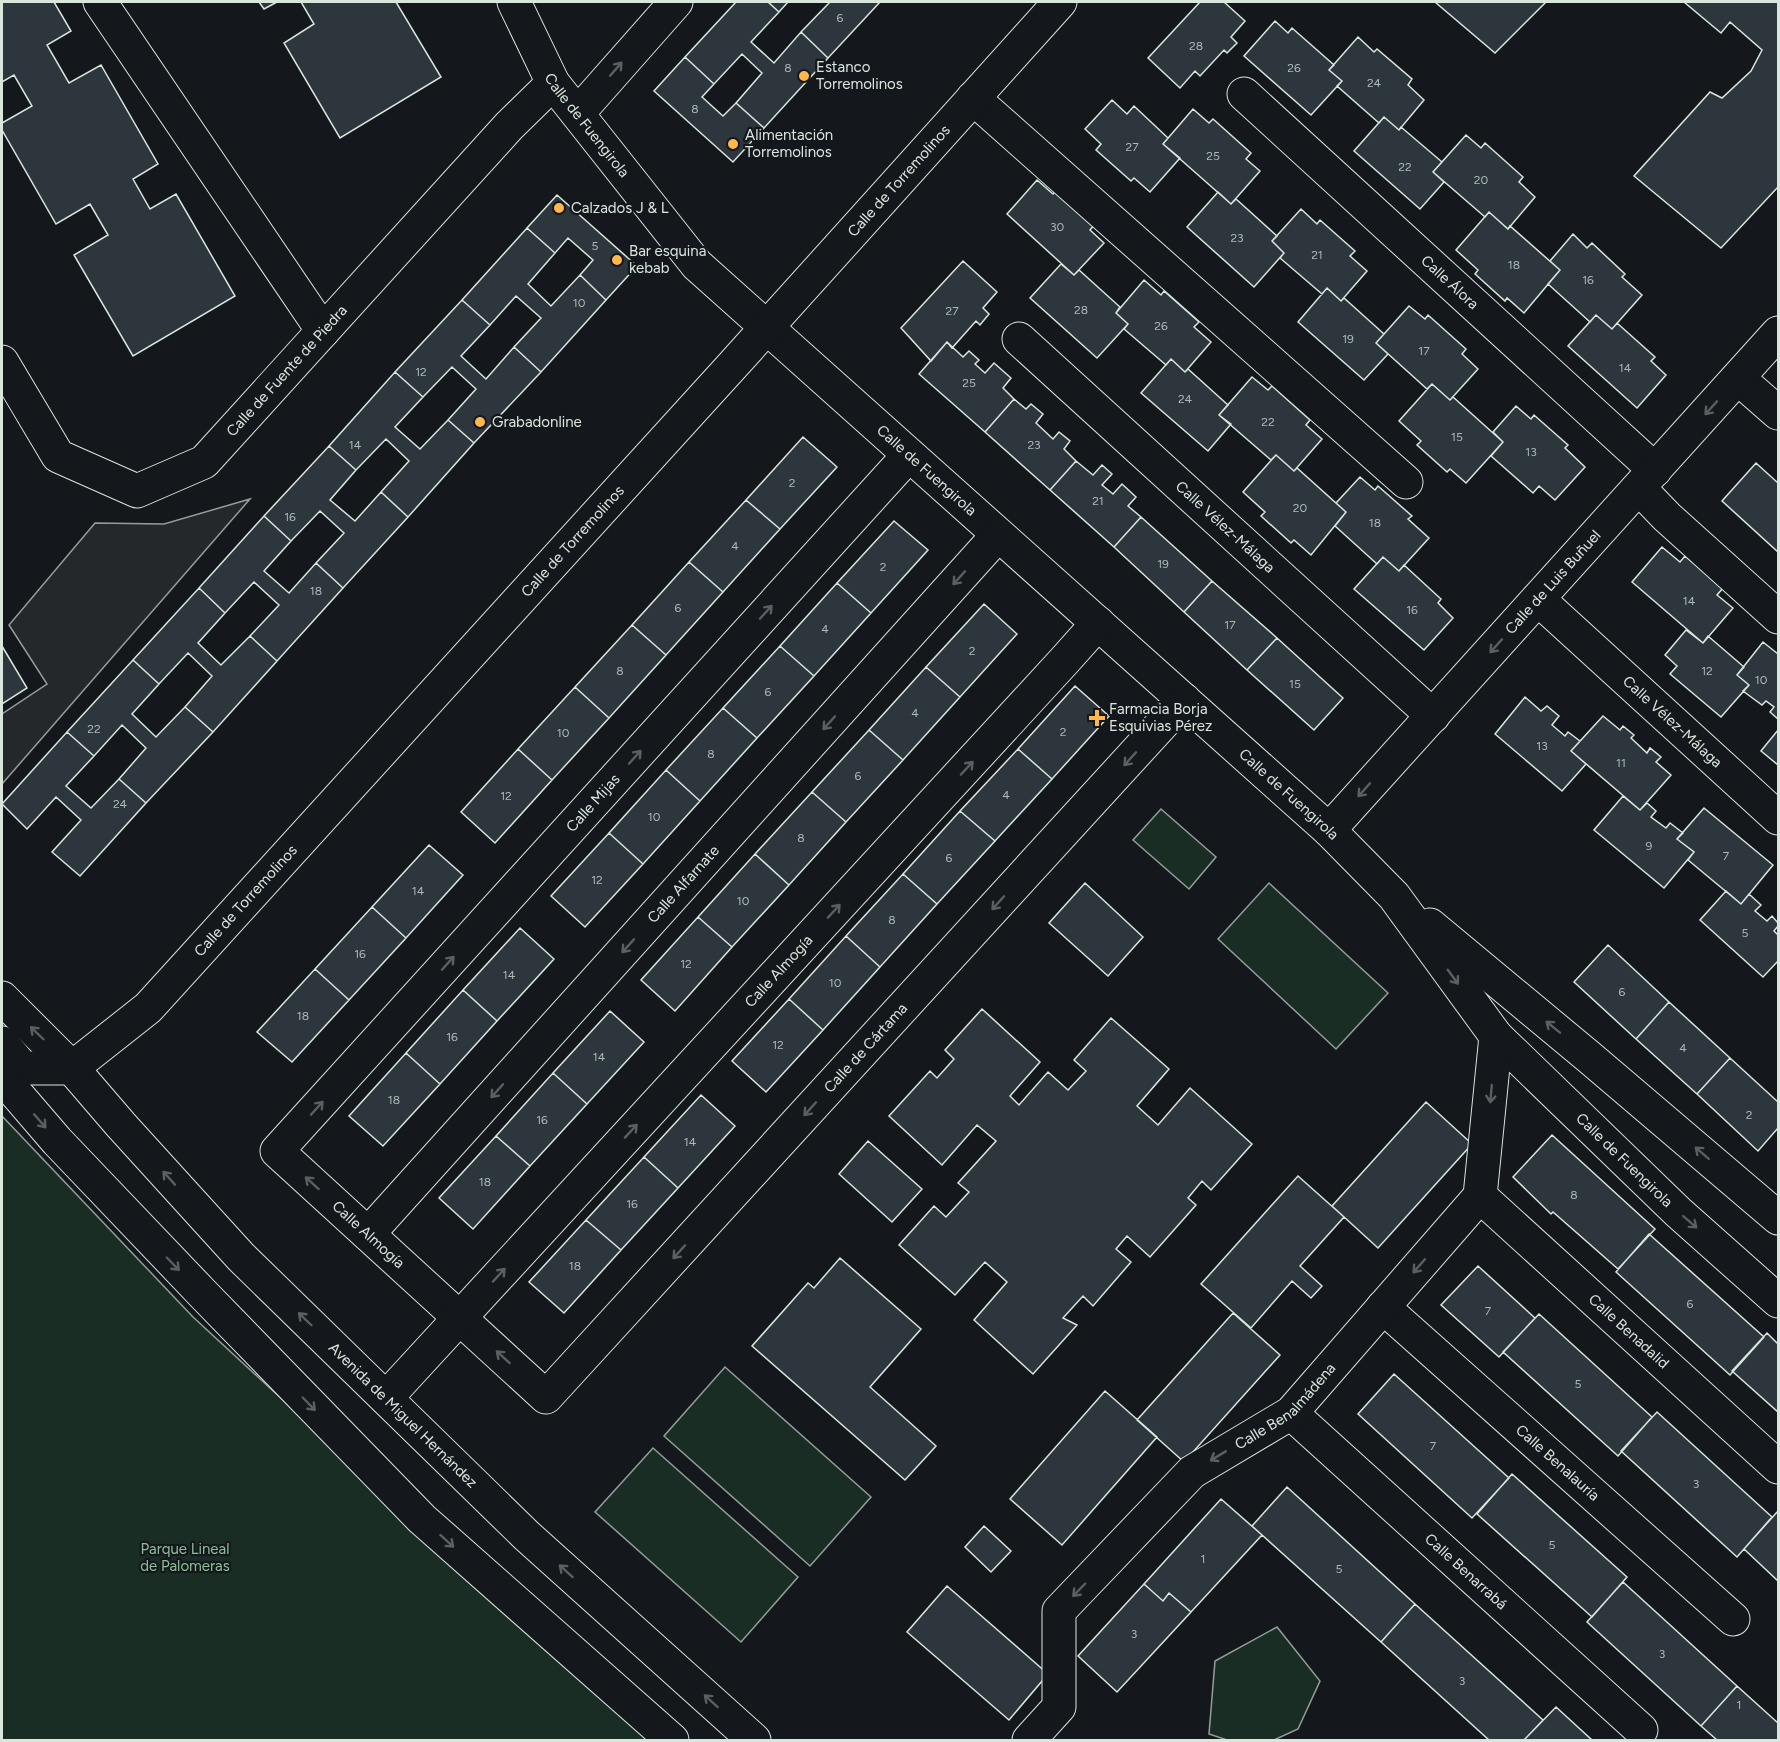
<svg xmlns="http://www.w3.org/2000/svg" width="1780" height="1742" viewBox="0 0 1780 1742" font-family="Figtree,sans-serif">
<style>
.green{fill:#1a2d24;stroke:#939e99;stroke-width:1.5}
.parking{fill:#24282b;stroke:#939e99;stroke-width:1.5}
.building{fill:#2c363c;stroke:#d8e6dc;stroke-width:1.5}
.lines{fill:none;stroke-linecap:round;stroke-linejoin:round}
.minor-casing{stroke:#d8e6dc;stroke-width:35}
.minor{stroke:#14181c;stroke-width:33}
.oneway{stroke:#59605f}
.poi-dot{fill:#ffb74d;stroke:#14181c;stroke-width:2}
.labels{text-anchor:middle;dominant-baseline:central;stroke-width:4.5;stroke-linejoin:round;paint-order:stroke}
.number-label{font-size:12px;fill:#adbab4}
.poi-label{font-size:15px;fill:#d8e6dc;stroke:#14181c;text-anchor:start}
.street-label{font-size:15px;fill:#d8e6dc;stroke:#14181c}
.park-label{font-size:15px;fill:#8ac095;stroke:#14181c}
</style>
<rect width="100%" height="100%" fill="#14181c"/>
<path class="green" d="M1161,809L1216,857L1189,889L1133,840Z
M1269,883L1388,993L1336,1049L1218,939Z
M2,1116L193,1317L651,1740H2Z
M725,1367L871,1497L810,1566L664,1436Z
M653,1448L798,1577L741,1642L595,1512Z
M1277,1627L1320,1681L1298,1729L1274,1740H1227L1209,1734L1215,1661Z"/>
<path class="parking" d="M250,499L2,784V714L47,684L9,625L95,523L164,524Z"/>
<path class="building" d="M2,2H54L71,31L47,45L69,83L101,65L158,164L133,179L150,209L176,194L235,296L133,356L74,255L108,235L90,204L56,224L2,130V123L32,106L14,75L2,82Z
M259,2H277L264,9Z
M301,2H396L441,77L340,138L284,43L314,24Z
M736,2H768L779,12L751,42L774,63L801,32L828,58L764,128L736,103L762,73L742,54L714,84L685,57Z
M768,2H788L779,12Z
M828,2H880L828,58L801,32L829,3Z
M1200,2H1224L1245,21L1231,37L1237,43L1227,53L1224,50L1200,76L1195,71L1180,88L1148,58Z
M1435,2H1546L1495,53Z
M1684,2H1778V187L1721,248L1634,176L1710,92L1722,98L1751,71L1762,50L1730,22L1721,33Z
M1275,21L1288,33L1292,28L1334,65L1329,70L1342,81L1311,115L1244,56Z
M1358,37L1374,52L1377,49L1412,79L1408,85L1424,100L1399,130L1384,117L1379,123L1337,86L1342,81L1329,70Z
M685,57L714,84L702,97L723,116L736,103L764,128L733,162L654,91Z
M1112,100L1127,114L1134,106L1168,138L1163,144L1180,158L1150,192L1134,178L1131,181L1096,150L1101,144L1085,129Z
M1193,109L1209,123L1213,119L1251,153L1246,159L1260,171L1231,204L1163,144Z
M1384,117L1399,130L1401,127L1442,162L1433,172L1444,182L1420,209L1354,151Z
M1466,135L1481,148L1485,143L1523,177L1519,182L1535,197L1508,229L1489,212L1485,217L1433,172Z
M1037,180L1053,194L1057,190L1095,224L1090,230L1104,243L1074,275L1007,214Z
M1218,192L1231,204L1236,199L1277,236L1272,241L1284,253L1254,287L1187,227Z
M557,195L637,266L606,300L580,275L593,260L568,238L555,253L527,228Z
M1301,209L1317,224L1320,220L1355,251L1350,256L1367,271L1341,301L1327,288L1322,294L1280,258L1284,253L1272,241Z
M1489,212L1508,229L1510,226L1560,270L1524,313L1507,298L1505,301L1475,274L1478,270L1456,250Z
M527,228L555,253L528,284L551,306L580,275L606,300L541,372L514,347L541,318L516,296L490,325L462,300Z
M1573,234L1587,248L1592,243L1625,274L1622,277L1642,295L1612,329L1596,315L1590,322L1548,284L1560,270L1550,261Z
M963,261L997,292L983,308L989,314L980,325L976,321L952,348L947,342L931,361L901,328Z
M1061,264L1074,275L1079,270L1120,307L1116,313L1128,324L1097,358L1030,298Z
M1144,280L1161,295L1164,291L1199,322L1194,327L1211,342L1185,372L1171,359L1166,365L1124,329L1128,324L1116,313Z
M1327,288L1341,301L1344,298L1384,334L1376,343L1388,354L1364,380L1298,322Z
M462,300L490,325L461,356L486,379L514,347L541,372L474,443L448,420L476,389L452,367L423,397L395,372Z
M1409,306L1425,319L1428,315L1466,349L1462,354L1478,369L1450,400L1432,384L1427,389L1376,343Z
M1596,315L1612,329L1617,323L1655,357L1651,361L1666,375L1637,408L1568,346Z
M947,342L963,357L969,351L979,360L975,364L985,373L994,363L1011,378L1003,388L1014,399L985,432L919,374Z
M1171,359L1185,372L1188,369L1228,405L1219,415L1231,424L1208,451L1141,393Z
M395,372L423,397L395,427L420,449L448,420L474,443L408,517L381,492L409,461L386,439L356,470L329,446Z
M1252,377L1268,390L1272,386L1310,420L1306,425L1322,439L1294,471L1276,455L1271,460L1219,415Z
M1432,384L1450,400L1453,397L1503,442L1466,483L1450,469L1447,472L1417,445L1421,441L1399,421Z
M1014,399L1026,409L1031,404L1043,414L1036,423L1053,439L1059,432L1070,441L1064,449L1076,461L1050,490L985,432Z
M1516,406L1531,419L1534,415L1568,445L1565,448L1585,467L1555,500L1539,486L1533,493L1491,456L1503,442L1493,432Z
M803,437L837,467L780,529L746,500Z
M329,446L356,470L330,500L355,521L381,492L408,517L343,588L316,563L344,533L320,511L291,541L264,516Z
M1276,455L1294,471L1297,468L1346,512L1311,555L1294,540L1291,543L1261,516L1265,512L1243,492Z
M1076,461L1093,475L1102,465L1112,474L1102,485L1113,494L1122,484L1136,497L1128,506L1141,517L1114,547L1050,490Z
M1756,463L1778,483V552L1722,501Z
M1360,477L1375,490L1378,486L1412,516L1408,519L1429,538L1399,571L1383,557L1377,564L1335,526L1346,512L1336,503Z
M746,500L780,529L723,592L689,562Z
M264,516L291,541L264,571L289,593L316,563L343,588L277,661L250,636L279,605L254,582L225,613L199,588Z
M1141,517L1212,581L1184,612L1114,547Z
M894,521L928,550L871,613L837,583Z
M1662,547L1680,562L1685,556L1723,588L1717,595L1733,608L1703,643L1632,582Z
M1383,557L1399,571L1404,565L1441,599L1438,603L1453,618L1424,650L1354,589Z
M689,562L723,592L666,655L632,625Z
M1212,581L1277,638L1247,670L1184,612Z
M837,583L871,613L814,676L780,646Z
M199,588L225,613L198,643L221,665L250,636L277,661L213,732L185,707L212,676L188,653L159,684L133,660Z
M984,604L1017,634L960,697L926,667Z
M632,625L666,655L609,718L575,687Z
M1686,630L1703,643L1708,636L1744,667L1737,675L1749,685L1721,717L1670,674L1677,666L1665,655Z
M1277,638L1343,698L1314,730L1247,670Z
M1763,642L1778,654V719L1770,712L1774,707L1766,701L1762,705L1743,691L1749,685L1737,675Z
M2,646L27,688L2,704Z
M780,646L814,676L757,738L723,708Z
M133,660L159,684L132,714L156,737L185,707L213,732L146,803L119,779L146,748L122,725L94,756L67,732Z
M926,667L960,697L903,760L869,730Z
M1075,686L1109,716L1052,779L1018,749Z
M575,687L609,718L552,780L518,749Z
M1525,697L1541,711L1547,706L1559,716L1552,725L1565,736L1568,732L1580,741L1571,751L1586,764L1562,791L1495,734Z
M723,708L757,738L700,801L666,770Z
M1603,716L1620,730L1623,726L1634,735L1631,738L1647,753L1650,748L1661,757L1656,762L1671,775L1640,810L1571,751Z
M869,730L903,760L846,822L812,792Z
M1778,730V765L1761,751Z
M67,732L94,756L66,786L91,808L119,779L146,803L80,876L52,852L81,820L56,797L27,829L2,804Z
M518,749L552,780L495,843L461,812Z
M1018,749L1052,779L995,841L960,811Z
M666,770L700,801L643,864L609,833Z
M812,792L846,822L789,885L755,854Z
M1623,796L1640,810L1647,803L1656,811L1651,817L1666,828L1670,823L1683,833L1677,839L1694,852L1664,888L1594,830Z
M1704,808L1773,865L1741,904L1688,860L1694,852L1677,839Z
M960,811L995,841L937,904L903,874Z
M609,833L643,864L585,927L551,896Z
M429,845L463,875L406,938L372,907Z
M755,854L789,885L732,947L698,917Z
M903,874L937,904L880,967L846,936Z
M1085,883L1143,937L1108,976L1049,923Z
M1726,891L1741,904L1749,894L1761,905L1755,911L1767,921L1772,916L1778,923V926L1774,931L1778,935V961L1763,977L1700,920Z
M372,907L406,938L349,1000L315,969Z
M698,917L732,947L675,1011L641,980Z
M520,928L554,959L497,1021L463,990Z
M846,936L880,967L823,1030L789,999Z
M1608,945L1669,1002L1636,1039L1574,982Z
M315,969L349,1000L292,1062L257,1032Z
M463,990L497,1021L440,1084L406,1053Z
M789,999L823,1030L766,1092L732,1061Z
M1669,1002L1730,1058L1697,1094L1636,1039Z
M982,1009L1040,1062L1010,1096L1019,1105L1048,1072L1068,1090L1086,1071L1074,1060L1111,1018L1169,1069L1137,1106L1158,1125L1190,1088L1252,1144L1211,1190L1202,1181L1188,1198L1196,1205L1150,1257L1127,1236L1116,1249L1131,1262L1093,1306L1083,1296L1063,1318L1077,1325L1033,1374L974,1320L1007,1282L985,1262L955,1295L899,1245L934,1206L946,1217L969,1192L958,1183L996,1141L977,1125L942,1165L889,1116L930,1071L937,1078L954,1059L945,1050Z
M610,1011L644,1042L587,1104L553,1073Z
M406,1053L440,1084L383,1146L349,1116Z
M1730,1058L1778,1102V1128L1758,1151L1697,1094Z
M553,1073L587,1104L530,1166L496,1136Z
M701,1095L735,1126L678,1188L644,1157Z
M1426,1102L1472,1144L1378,1248L1332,1206Z
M1552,1135L1655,1229L1618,1269L1553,1212L1551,1214L1513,1177Z
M496,1136L530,1166L473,1229L439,1198Z
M868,1141L922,1189L892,1222L839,1174Z
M644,1157L678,1188L621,1250L586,1220Z
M1298,1176L1344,1217L1300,1266L1322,1286L1311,1298L1292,1281L1251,1328L1201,1284Z
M586,1220L621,1250L564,1313L529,1282Z
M1649,1234L1764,1337L1730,1375L1616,1272Z
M840,1258L921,1329L870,1387L936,1446L905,1480L752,1346L808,1283L814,1288Z
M1478,1266L1535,1318L1499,1357L1441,1305Z
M1233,1313L1280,1355L1184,1462L1137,1420Z
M1539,1314L1652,1417L1618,1456L1503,1352Z
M1767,1333L1778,1344V1412L1732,1371Z
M1394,1374L1509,1478L1472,1518L1358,1414Z
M1105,1391L1157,1437L1062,1545L1010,1499Z
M1657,1412L1772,1517L1737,1557L1621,1451Z
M1512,1474L1627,1577L1592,1617L1477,1514Z
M1287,1487L1415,1604L1381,1642L1252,1526Z
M1221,1499L1262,1535L1191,1612L1169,1593L1163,1601L1144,1584Z
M1778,1511V1581L1744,1549Z
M984,1526L1011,1551L991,1572L965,1547Z
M1623,1582L1737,1686L1701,1726L1587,1622Z
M1144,1584L1163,1601L1169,1593L1191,1612L1117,1692L1078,1656Z
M947,1586L1048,1674L1009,1720L907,1632Z
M1415,1604L1543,1720L1524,1740H1489L1381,1642Z
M1737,1686L1778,1723V1740H1717L1701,1726Z
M1556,1707L1592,1740H1524Z"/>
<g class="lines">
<g class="minor-casing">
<g id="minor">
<path d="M100,2L323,331"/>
<path id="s1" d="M514,2L553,83L697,265L1329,830L1394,896L1496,1036L1678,1212L1778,1301"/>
<path id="s2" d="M1244,94L1655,470"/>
<path d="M973,98L1406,482"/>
<path d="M578,113L676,2"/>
<path id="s3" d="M1019,339L1433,716"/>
<path id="s4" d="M2,362L58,456L137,491L204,462L509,126L553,83"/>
<path d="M1738,378L1778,413"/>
<path id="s5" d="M909,455L277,1151L546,1397L1184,700"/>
<path d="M1639,488L1667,517L1778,617"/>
<path id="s6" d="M1538,599L1778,818"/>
<path id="s7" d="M1329,830L1778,333"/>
<path d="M1430,925L1589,1057L1778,1218"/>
<path id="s8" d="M2,998L72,1068L121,1125L241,1257L527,1536L754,1740"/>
<path d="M2,1043L23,1068H72"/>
<path id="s9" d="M72,1068L148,1008L732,366L1060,2"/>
<path d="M2,1077L57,1141L205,1296L422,1519L672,1740"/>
<path id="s10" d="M1480,1196L1778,1467"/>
<path id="s11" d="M368,1234L998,535"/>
<path id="s12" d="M1383,1307L1733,1619"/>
<path id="s13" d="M386,1398L1065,660L1098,623"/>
<path id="s14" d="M1291,1413L1641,1730"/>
<path id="s15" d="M1029,1740L1059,1707V1611L1192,1472L1291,1413L1480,1196L1496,1036"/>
</g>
</g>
<use href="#minor" class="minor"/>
</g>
<defs><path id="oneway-shaft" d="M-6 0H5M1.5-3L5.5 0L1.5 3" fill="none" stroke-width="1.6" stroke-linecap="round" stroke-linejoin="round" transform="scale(1.5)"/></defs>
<g class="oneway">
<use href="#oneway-shaft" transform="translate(616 69) rotate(-49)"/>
<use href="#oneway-shaft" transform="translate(1711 408) rotate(132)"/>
<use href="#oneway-shaft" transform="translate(959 578) rotate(132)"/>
<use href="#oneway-shaft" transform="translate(766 612) rotate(-48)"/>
<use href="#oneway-shaft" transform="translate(1496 646) rotate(132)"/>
<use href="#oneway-shaft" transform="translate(829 723) rotate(132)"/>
<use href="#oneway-shaft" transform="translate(635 757) rotate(-48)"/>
<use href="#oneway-shaft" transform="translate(1130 759) rotate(132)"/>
<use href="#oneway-shaft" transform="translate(967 768) rotate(-47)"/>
<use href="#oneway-shaft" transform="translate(1364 790) rotate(132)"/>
<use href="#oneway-shaft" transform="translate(998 903) rotate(132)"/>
<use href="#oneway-shaft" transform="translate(834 911) rotate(-47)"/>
<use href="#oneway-shaft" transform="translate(628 946) rotate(132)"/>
<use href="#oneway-shaft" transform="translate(448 963) rotate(-48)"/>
<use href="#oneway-shaft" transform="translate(1453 977) rotate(54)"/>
<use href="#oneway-shaft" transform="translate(1553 1027) rotate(-141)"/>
<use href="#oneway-shaft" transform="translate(37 1033) rotate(-136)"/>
<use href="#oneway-shaft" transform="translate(497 1091) rotate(132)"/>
<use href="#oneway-shaft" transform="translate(1491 1094) rotate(95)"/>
<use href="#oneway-shaft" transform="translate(317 1108) rotate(-48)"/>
<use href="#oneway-shaft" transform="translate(810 1109) rotate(132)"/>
<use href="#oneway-shaft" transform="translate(40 1121) rotate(49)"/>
<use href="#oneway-shaft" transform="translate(631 1131) rotate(-47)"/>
<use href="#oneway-shaft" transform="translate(1702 1153) rotate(-139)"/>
<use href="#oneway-shaft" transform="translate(169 1178) rotate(-132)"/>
<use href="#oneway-shaft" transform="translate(312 1183) rotate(-138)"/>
<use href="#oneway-shaft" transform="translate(1690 1222) rotate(41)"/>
<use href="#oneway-shaft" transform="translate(679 1252) rotate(132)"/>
<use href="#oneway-shaft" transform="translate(173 1264) rotate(46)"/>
<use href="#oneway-shaft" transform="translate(1419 1266) rotate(131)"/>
<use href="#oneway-shaft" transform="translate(499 1275) rotate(-47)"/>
<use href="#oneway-shaft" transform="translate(305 1319) rotate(-136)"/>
<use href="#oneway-shaft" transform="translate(503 1357) rotate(-138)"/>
<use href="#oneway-shaft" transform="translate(309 1404) rotate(46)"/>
<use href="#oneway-shaft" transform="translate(1218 1456) rotate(149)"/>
<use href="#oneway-shaft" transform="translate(447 1541) rotate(42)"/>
<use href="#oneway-shaft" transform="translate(566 1571) rotate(-138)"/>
<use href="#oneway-shaft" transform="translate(1079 1590) rotate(134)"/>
<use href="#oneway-shaft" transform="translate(711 1701) rotate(-138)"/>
</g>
<g class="poi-dot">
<circle cx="804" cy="76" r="6"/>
<circle cx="733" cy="144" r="6"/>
<circle cx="559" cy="208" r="6"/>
<circle cx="617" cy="260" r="6"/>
<circle cx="480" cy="422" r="6"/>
<path d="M1094 709h6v6h6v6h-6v6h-6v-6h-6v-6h6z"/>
</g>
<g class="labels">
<g class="number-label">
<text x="840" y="18">6</text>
<text x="1196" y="46">28</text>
<text x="788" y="68">8</text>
<text x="1294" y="68">26</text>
<text x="1374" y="83">24</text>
<text x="695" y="109">8</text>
<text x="1132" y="147">27</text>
<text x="1213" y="156">25</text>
<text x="1405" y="167">22</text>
<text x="1481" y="180">20</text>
<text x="1057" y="227">30</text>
<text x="1237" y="238">23</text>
<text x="595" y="246">5</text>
<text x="1317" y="255">21</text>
<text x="1514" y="265">18</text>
<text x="1588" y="280">16</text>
<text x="579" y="303">10</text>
<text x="1081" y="310">28</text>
<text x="952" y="311">27</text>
<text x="1161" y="326">26</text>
<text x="1348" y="339">19</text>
<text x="1424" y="351">17</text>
<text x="1625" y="368">14</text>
<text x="421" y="372">12</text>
<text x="969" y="383">25</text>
<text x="1185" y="399">24</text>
<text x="1268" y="422">22</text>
<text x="1457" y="437">15</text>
<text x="355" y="445">14</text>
<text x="1034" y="445">23</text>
<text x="1531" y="452">13</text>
<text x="792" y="483">2</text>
<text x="1098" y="501">21</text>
<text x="1300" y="508">20</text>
<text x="290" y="517">16</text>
<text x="1375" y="523">18</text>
<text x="735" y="546">4</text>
<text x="1163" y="564">19</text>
<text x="883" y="567">2</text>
<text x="316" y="591">18</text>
<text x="1689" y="601">14</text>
<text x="678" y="608">6</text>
<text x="1412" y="610">16</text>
<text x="1230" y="625">17</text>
<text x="825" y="629">4</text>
<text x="972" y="651">2</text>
<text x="620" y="671">8</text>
<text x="1707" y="671">12</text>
<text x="1761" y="680">10</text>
<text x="1295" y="684">15</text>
<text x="768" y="692">6</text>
<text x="915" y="713">4</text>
<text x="94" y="729">22</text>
<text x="1063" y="732">2</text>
<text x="563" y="733">10</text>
<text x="1542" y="746">13</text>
<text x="711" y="754">8</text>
<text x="1621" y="763">11</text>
<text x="858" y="776">6</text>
<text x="1006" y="795">4</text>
<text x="506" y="796">12</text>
<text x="120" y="804">24</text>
<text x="654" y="817">10</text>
<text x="801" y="838">8</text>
<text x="1649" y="846">9</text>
<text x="1726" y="856">7</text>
<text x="949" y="858">6</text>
<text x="597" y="880">12</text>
<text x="418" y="891">14</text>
<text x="743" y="901">10</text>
<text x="892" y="920">8</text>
<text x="1745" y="933">5</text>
<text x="360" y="954">16</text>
<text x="686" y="964">12</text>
<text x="509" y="975">14</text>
<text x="835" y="983">10</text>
<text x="1622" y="992">6</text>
<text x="303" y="1016">18</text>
<text x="452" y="1037">16</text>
<text x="778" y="1045">12</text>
<text x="1683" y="1048">4</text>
<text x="599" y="1057">14</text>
<text x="394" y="1100">18</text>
<text x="1749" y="1115">2</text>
<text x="542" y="1120">16</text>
<text x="690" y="1142">14</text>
<text x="485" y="1182">18</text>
<text x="1574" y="1195">8</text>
<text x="632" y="1204">16</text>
<text x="575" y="1266">18</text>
<text x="1690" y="1304">6</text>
<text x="1488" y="1311">7</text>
<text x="1578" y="1384">5</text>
<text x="1433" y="1446">7</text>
<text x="1696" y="1484">3</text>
<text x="1552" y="1545">5</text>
<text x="1203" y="1559">1</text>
<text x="1339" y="1569">5</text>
<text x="1134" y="1634">3</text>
<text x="1662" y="1654">3</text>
<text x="1462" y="1681">3</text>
<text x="1739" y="1705">1</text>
</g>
<g class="poi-label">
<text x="816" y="67">Estanco<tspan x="816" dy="17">Torremolinos</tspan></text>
<text x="745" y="135">Alimentación<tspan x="745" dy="17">Torremolinos</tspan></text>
<text x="571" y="208">Calzados J &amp; L</text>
<text x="629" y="251">Bar esquina<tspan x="629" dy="17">kebab</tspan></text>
<text x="492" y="422">Grabadonline</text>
<text x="1109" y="709">Farmacia Borja<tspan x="1109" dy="17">Esquivias Pérez</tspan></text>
</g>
<g class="street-label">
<text stroke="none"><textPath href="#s1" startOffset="144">Calle de Fuengirola</textPath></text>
<text stroke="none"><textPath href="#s9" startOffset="1214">Calle de Torremolinos</textPath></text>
<text stroke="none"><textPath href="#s2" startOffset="279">Calle Álora</textPath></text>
<text stroke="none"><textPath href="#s4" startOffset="392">Calle de Fuente de Piedra</textPath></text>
<text stroke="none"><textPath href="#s1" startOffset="630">Calle de Fuengirola</textPath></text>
<text stroke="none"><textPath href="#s3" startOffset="279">Calle Vélez-Málaga</textPath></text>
<text stroke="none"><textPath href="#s9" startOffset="728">Calle de Torremolinos</textPath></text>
<text stroke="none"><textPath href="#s7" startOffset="334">Calle de Luis Buñuel</textPath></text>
<text stroke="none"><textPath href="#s6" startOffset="182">Calle Vélez-Málaga</textPath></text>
<text stroke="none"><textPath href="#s1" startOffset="1116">Calle de Fuengirola</textPath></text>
<text transform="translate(593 803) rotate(-48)">Calle Mijas</text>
<text stroke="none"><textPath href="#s11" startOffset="471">Calle Alfarnate</textPath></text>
<text stroke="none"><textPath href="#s9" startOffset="242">Calle de Torremolinos</textPath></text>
<text stroke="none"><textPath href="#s13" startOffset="580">Calle Almogía</textPath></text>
<text stroke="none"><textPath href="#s5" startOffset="1778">Calle de Cártama</textPath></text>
<text stroke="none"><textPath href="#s1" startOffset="1614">Calle de Fuengirola</textPath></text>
<text stroke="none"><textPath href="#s5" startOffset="1064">Calle Almogía</textPath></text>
<text stroke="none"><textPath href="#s10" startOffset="201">Calle Benadalid</textPath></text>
<text stroke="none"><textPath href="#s15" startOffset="448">Calle Benalmádena</textPath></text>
<text stroke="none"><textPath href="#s8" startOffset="579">Avenida de Miguel Hernández</textPath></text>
<text stroke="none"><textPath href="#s12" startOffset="234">Calle Benalauría</textPath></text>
<text stroke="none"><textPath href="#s14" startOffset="236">Calle Benarrabá</textPath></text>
</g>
<g class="park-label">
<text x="185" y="1549">Parque Lineal<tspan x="185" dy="17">de Palomeras</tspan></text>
</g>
</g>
<rect width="1780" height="1742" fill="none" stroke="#d8e6dc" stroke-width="6"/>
</svg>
